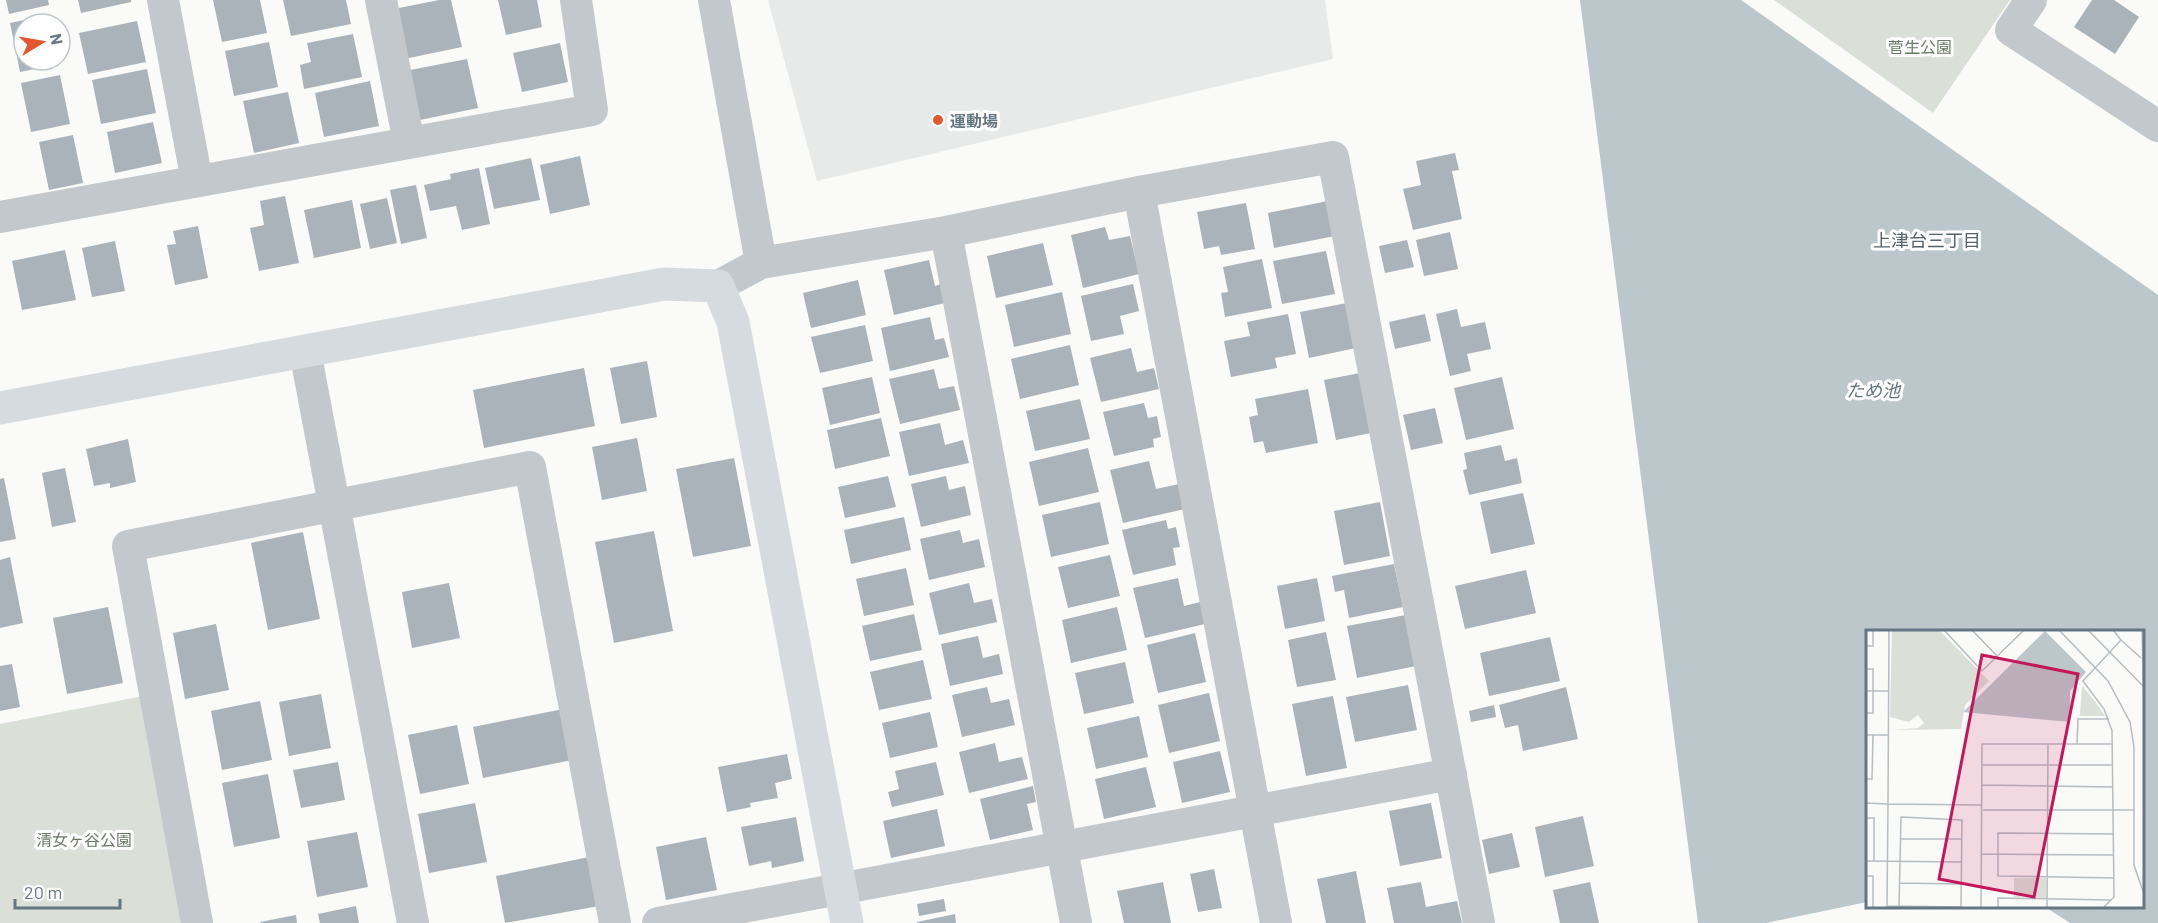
<svg xmlns="http://www.w3.org/2000/svg" width="2158" height="923" viewBox="0 0 2158 923" font-family="Barlow,'Noto Sans JP',sans-serif">
<style>
.built{fill:#e8e9e9}
.green{fill:#dadfd7}
.water{fill:#bbc7cb}
.building{fill:#aab3b9}
.lines{fill:none;stroke-linecap:round;stroke-linejoin:round}
.street{stroke:#c3c8cc;stroke-width:32}
.secondary{stroke:#d6dbdf;stroke-width:33}
.poi-dot{fill:#e4572e;stroke:#fff;stroke-width:2}
.labels{text-anchor:middle;dominant-baseline:central;stroke-width:6;stroke-linejoin:round;paint-order:stroke}
.park-label{font-size:16px;fill:#687a64;stroke:#fff}
.poi-label{font-size:16px;font-weight:bold;fill:#657683;stroke:#fff;text-anchor:start}
.neighbourhood-label{font-size:18px;fill:#57646e;stroke:#fff}
.water-label{font-size:18px;font-style:italic;fill:#60757c;stroke:#fff}
.inset-road{fill:none;stroke:#b5bdc2;stroke-width:1.5}
.view{fill:#c2185b;fill-opacity:0.15;stroke:#c2185b;stroke-width:3}
.inset-edge{fill:none;stroke:#657683;stroke-width:3}
</style>
<rect width="100%" height="100%" fill="#fafaf8"/>
<path class="built" d="M768,0H1325L1333,59L817,181Z"/>
<path class="green" d="M1774,0H2010L1933,113Z
M143,696L183,923H0V724Z"/>
<path class="water" d="M1580,0H1741L2158,295V923H2070L2045,907L2142,906V632H1867V902L1766,923H1698Z"/>
<path class="building" d="M6,0H48L49,5L9,14Z
M78,0H131V2L81,13Z
M213,0H260L267,33L222,42Z
M283,0H346L351,24L291,36Z
M439,0H451L462,47L404,59L394,9Z
M498,0H537L542,27L506,35Z
M2092,0H2114L2139,17L2115,54L2074,27Z
M48,15L50,24H24V60H58L59,64L20,72L10,23Z
M137,21L146,62L88,74L79,33Z
M353,34L362,77L304,89L300,65L311,62L307,43Z
M269,42L278,87L234,96L225,51Z
M560,43L568,82L522,92L513,53Z
M467,59L478,108L420,120L410,70Z
M147,69L156,113L101,124L92,80Z
M60,75L70,124L31,132L21,83Z
M370,81L379,126L324,137L315,93Z
M288,92L299,143L254,153L243,101Z
M153,122L162,163L115,173L107,132Z
M73,135L83,183L49,190L39,142Z
M1455,153L1459,170L1452,171L1462,219L1413,230L1403,189L1421,185L1416,161Z
M580,156L590,205L550,214L540,165Z
M531,158L540,200L494,209L485,168Z
M479,168L490,224L462,230L456,206L430,211L424,185L451,179L450,174Z
M416,185L427,238L401,244L390,190Z
M285,196L299,263L259,271L250,228L264,225L260,201Z
M387,198L397,243L370,249L360,204Z
M352,200L361,248L314,258L304,210Z
M1333,200L1340,235L1274,248L1268,213Z
M1246,203L1255,249L1221,255L1219,246L1204,249L1197,212Z
M198,226L208,278L175,285L167,245L176,244L173,231Z
M1105,227L1109,240L1130,236L1139,274L1083,288L1071,235Z
M1450,232L1458,269L1424,276L1416,240Z
M1407,240L1414,267L1385,273L1379,246Z
M115,241L125,291L92,297L82,248Z
M1043,243L1053,285L996,298L987,256Z
M65,250L76,300L22,310L12,261Z
M1326,251L1335,294L1282,304L1273,261Z
M1262,259L1272,308L1225,317L1221,293L1228,292L1223,267Z
M929,260L935,286L941,284L945,303L894,315L884,270Z
M858,280L866,315L811,328L803,293Z
M1133,284L1139,311L1120,316L1124,334L1091,341L1081,296Z
M1062,292L1071,334L1014,347L1005,305Z
M1347,303L1356,348L1309,358L1300,312Z
M1457,309L1461,327L1485,322L1491,349L1467,354L1471,371L1450,376L1436,314Z
M1288,314L1296,354L1275,358L1277,368L1231,377L1224,341L1250,336L1247,322Z
M1425,314L1431,341L1395,349L1389,322Z
M930,317L935,340L944,338L949,357L890,371L881,328Z
M865,325L873,361L820,373L811,337Z
M1070,345L1079,385L1020,399L1011,359Z
M1131,348L1137,372L1154,368L1159,389L1101,402L1090,358Z
M647,361L657,417L621,424L610,368Z
M584,368L595,426L484,448L473,390Z
M934,369L939,389L954,386L960,410L900,424L889,379Z
M1365,372L1371,433L1336,440L1324,380Z
M872,377L880,413L830,425L822,388Z
M1502,377L1514,429L1466,440L1454,388Z
M1308,389L1318,443L1266,453L1263,441L1254,443L1249,417L1258,415L1255,399Z
M1080,399L1090,439L1035,451L1026,411Z
M1144,403L1148,418L1157,416L1161,437L1153,439L1154,447L1114,456L1103,412Z
M1435,408L1443,443L1411,450L1403,415Z
M881,418L890,456L835,469L827,430Z
M940,423L945,445L963,440L969,463L909,476L899,432Z
M637,438L647,491L602,500L592,447Z
M128,439L136,482L110,488V483L94,486L86,449Z
M1501,445L1505,461L1517,458L1522,483L1469,495L1463,470L1467,469L1464,453Z
M1088,448L1099,492L1039,506L1029,462Z
M734,458L751,546L693,557L676,469Z
M1149,461L1156,489L1179,484L1185,509L1123,523L1110,470Z
M65,468L76,522L52,527L42,473Z
M888,476L896,507L845,518L838,487Z
M946,476L949,490L965,486L971,515L921,527L911,484Z
M4,478L16,539L0,542V479Z
M1523,493L1535,544L1491,554L1480,502Z
M1100,502L1109,544L1051,557L1042,515Z
M1380,502L1390,556L1344,565L1334,511Z
M904,517L911,550L851,564L844,530Z
M1166,520L1168,529L1176,527L1180,547L1173,548L1176,565L1133,575L1122,530Z
M960,530L963,543L979,539L985,567L929,580L920,539Z
M654,531L673,631L614,643L595,542Z
M303,532L320,619L268,630L251,543Z
M1110,555L1120,596L1068,608L1058,567Z
M10,557L23,623L0,628V560Z
M1394,564L1403,607L1349,618L1344,590L1335,592L1332,576Z
M906,568L914,605L864,616L856,579Z
M1526,570L1536,613L1465,629L1455,586Z
M1178,578L1184,606L1200,602L1205,624L1145,638L1133,588Z
M1317,578L1325,621L1285,629L1277,586Z
M449,583L460,638L412,648L402,592Z
M969,583L974,603L992,599L997,622L939,635L929,593Z
M108,607L123,683L67,694L53,618Z
M1117,607L1127,650L1071,663L1062,620Z
M914,614L922,650L870,661L862,626Z
M1406,615L1416,666L1357,678L1347,626Z
M216,624L229,690L185,699L173,633Z
M1326,632L1336,680L1297,687L1288,640Z
M1195,633L1206,682L1158,693L1147,645Z
M978,636L983,658L999,654L1003,674L950,686L941,644Z
M1550,637L1560,681L1489,696L1480,653Z
M923,660L932,699L879,710L870,672Z
M1125,662L1134,703L1084,714L1075,673Z
M12,664L20,707L0,711V666Z
M1408,685L1417,730L1355,742L1346,697Z
M987,687L991,703L1009,699L1015,725L962,737L952,695Z
M1566,687L1578,739L1523,751L1518,725L1505,728L1499,705Z
M1209,693L1220,741L1169,753L1158,705Z
M321,694L331,748L289,756L279,702Z
M1333,696L1347,768L1306,776L1292,704Z
M260,701L272,760L222,770L211,711Z
M1494,705L1496,717L1471,722L1469,711Z
M568,708L577,759L483,778L473,727Z
M930,712L938,747L890,758L882,723Z
M1139,716L1148,757L1096,769L1087,728Z
M457,725L469,784L420,794L408,735Z
M995,743L999,762L1022,757L1028,779L969,793L959,752Z
M1220,751L1230,792L1182,803L1173,762Z
M787,754L792,779L775,783L778,798L750,803L751,807L727,812L718,767Z
M338,762L345,800L301,808L293,770Z
M936,762L944,795L892,807L888,792L899,789L895,771Z
M1146,767L1156,807L1104,819L1095,779Z
M268,774L280,838L234,847L222,783Z
M1033,786L1036,802L1027,804L1033,830L990,840L980,799Z
M475,803L487,862L429,873L418,814Z
M1431,803L1442,858L1400,866L1389,811Z
M937,809L945,846L891,858L883,821Z
M1583,816L1594,866L1545,877L1535,827Z
M796,817L804,861L772,868L771,861L749,866L741,827Z
M357,832L368,887L317,897L307,841Z
M1512,833L1520,867L1489,874L1482,840Z
M706,837L717,890L666,900L656,847Z
M589,857L599,906L505,923L496,876Z
M1214,869L1222,908L1198,912L1190,874Z
M1356,871L1366,923H1326L1317,879Z
M1163,882L1171,923H1124L1117,891Z
M1421,882L1426,907L1457,901L1462,923H1394L1387,888Z
M1590,882L1599,923H1560L1553,890Z
M944,899L946,911L919,916L917,904Z
M356,906L359,923H320L318,914Z
M955,914L956,923H917V922Z
M296,915L297,923H261L260,922Z"/>
<g class="lines">
<path class="street" d="M163,0L197,181
M381,0L409,143
M714,0L761,263
M2031,0L2011,30L2158,126
M1139,192L1276,923
M0,217L592,110L576,0
M946,232L1076,923
M718,286L761,263L946,232L1139,192L1333,157L1479,923
M305,351L413,923
M197,923L128,546L530,467L615,923
M658,923L1451,774"/>
<path class="secondary" d="M0,408L664,284L718,286L733,322L847,923"/>
</g>
<circle class="poi-dot" cx="938" cy="120" r="6"/>
<g class="labels">
<g class="park-label">
<text x="1920" y="46">菅生公園</text>
<text x="84" y="839">清女ヶ谷公園</text>
</g>
<g class="poi-label">
<text x="950" y="120">運動場</text>
</g>
<g class="neighbourhood-label">
<text x="1927" y="240">上津台三丁目</text>
</g>
<g class="water-label">
<text x="1873" y="390">ため池</text>
</g>
</g>
<g transform="translate(1866 630)">
<rect width="278" height="278" fill="#fafaf8"/>
<path d="M26,0H73L123,51L99,75L95,99L26,100L52,98L58,93L52,85L43,92L24,87ZM216,56L228,70L239,86H214ZM148,248H180V268L148,267Z" fill="#dadfd7"/>
<path d="M179,1L220,42L204,61V92L97,82Z" fill="#bbc7cb"/>
<path class="inset-road" d="M78,0L116,41L158,0M106,0L131,26M193,0L242,51L264,92L268,117V235L278,264M222,0L278,57M276,0L278,76M255,10L275,28M0,16H7V0M0,39H7V83H0M0,61H22M0,105H22M211,114L212,89H243M116,135H247M0,149H6L7,105M116,155L247,157M0,173L22,174L23,0M117,180H268M0,188H8V231M248,204L132,203V246L248,248M34,209H96M115,224L248,225M0,231L95,232M0,246H7V277M33,253L95,254M21,276L95,277M21,277L22,174L115,175M33,277L35,187L96,190L95,277M115,277L116,114H247M132,277V268L244,270M181,277L182,114M238,277L248,267L246,101L238,79L217,51L255,10L247,0"/>
<path class="view" d="M116,25L212,44L168,267L73,249Z"/>
<rect width="278" height="278" class="inset-edge"/>
</g>
<g transform="translate(42 42) rotate(79)"><circle r="28" fill="#ffffff" stroke="#c1c8cd" stroke-width="1.5"/>
<path d="M0-4.5L10 22L0 15L-10 22Z" fill="#e4572e"/>
<text y="-9" font-size="16" font-weight="bold" text-anchor="middle" fill="#657683">N</text>
</g>
<path d="M15 899v9h105v-9" fill="none" stroke="#657683" stroke-width="3"/>
<text x="24" y="899" font-size="18" fill="#657683" stroke="#ffffff" stroke-width="4.5" paint-order="stroke">20 m</text>
</svg>
